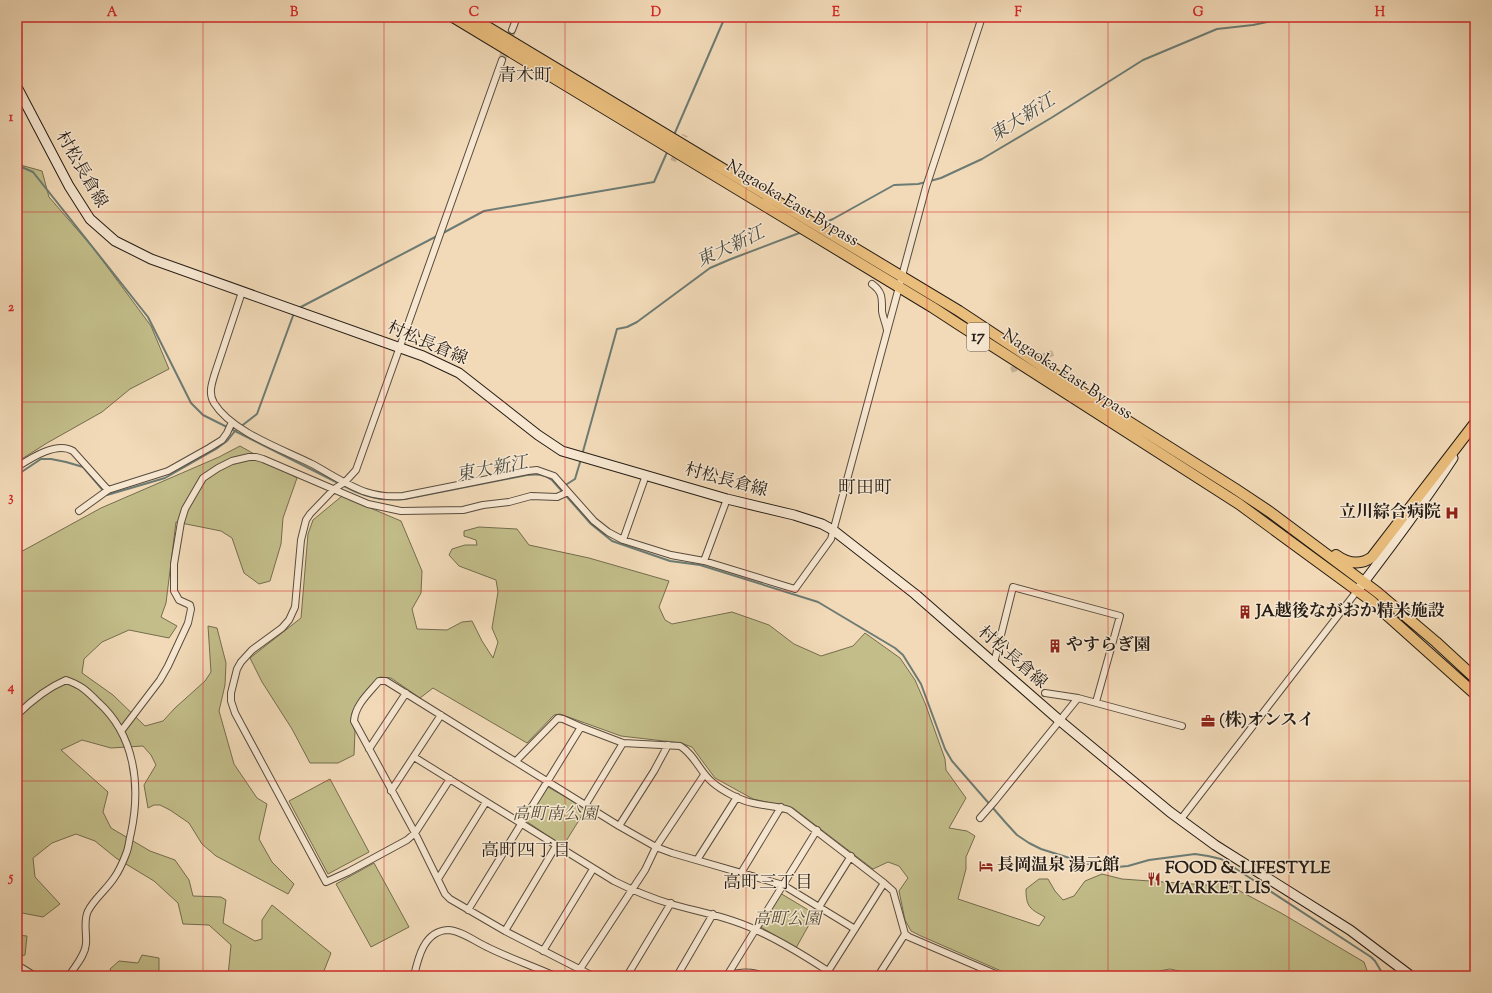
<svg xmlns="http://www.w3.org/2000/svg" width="1492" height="993" viewBox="0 0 1492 993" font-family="'Sorts Mill Goudy','Noto Serif JP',serif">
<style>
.green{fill:#c2bd89;stroke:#746d4f}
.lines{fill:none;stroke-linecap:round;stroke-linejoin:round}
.stream{stroke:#6c7b73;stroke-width:2}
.minor-tunnel{stroke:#c9b497;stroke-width:6;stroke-dasharray:6 3;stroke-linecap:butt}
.tertiary-tunnel{stroke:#c9b497;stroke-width:8;stroke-dasharray:8 4;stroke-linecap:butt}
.minor-casing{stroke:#584c3e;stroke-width:8}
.secondary-casing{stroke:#251d15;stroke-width:11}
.trunk-casing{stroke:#251d15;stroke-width:12}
.minor{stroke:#f7e7d1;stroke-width:6}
.secondary{stroke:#f7e7d1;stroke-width:9}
.trunk{stroke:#e9bd7c;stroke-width:10}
.grid{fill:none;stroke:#d62828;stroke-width:1;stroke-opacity:0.55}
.labels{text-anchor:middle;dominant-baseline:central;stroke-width:3;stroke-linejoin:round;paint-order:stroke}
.shield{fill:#f7e7d1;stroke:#645a4d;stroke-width:1}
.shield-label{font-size:16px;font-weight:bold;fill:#251d15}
.street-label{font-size:17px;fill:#251d15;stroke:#f7e7d1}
.poi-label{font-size:17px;font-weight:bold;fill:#251d15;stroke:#f7e7d1;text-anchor:start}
.park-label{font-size:17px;font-style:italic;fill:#544d38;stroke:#f7e7d1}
.neighbourhood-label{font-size:18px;fill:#251d15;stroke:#f7e7d1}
.water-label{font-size:18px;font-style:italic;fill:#484c44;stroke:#f7e7d1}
.neatline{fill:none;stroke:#d62828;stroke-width:1.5}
.grid-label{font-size:13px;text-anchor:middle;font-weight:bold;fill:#d62828}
</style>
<rect width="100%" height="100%" fill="#f2dab8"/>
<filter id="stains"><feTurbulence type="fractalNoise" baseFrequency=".005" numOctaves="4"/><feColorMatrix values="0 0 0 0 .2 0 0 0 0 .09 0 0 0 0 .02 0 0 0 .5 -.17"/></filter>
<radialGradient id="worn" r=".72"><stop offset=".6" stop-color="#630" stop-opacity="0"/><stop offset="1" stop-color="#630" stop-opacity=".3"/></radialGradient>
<path class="green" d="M17,164L42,171L49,197L94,249L151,326L169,369L130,389L102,412L47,443L17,462Z
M240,446L297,478L283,518L281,544L270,581L259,584L244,573L232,538L221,531L176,522L166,603L161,617L177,626L169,638L129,630L102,642L84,659L82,673L113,695L145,726L163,721L175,708L205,681L211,672L208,626L217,628L226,663L225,685L219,711L234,764L257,798L267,804L259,839L272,862L294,884L288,894L216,856L202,844L189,823L170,810L160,805H154L148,808L144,785L156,765L151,755L143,746L111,748L82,740L61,750L108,792L103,812L111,828L150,851L175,860L189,880L193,896L221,897L226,900L223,923L255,941L262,939V920L272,905L331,953L322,976H228L231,945L209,925L183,924L178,903L154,881L116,858L95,841L76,834L52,843L33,858L35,877L60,904L43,917L17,912V554L101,508L219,457Z
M342,496L401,521L422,571L421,593L412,609L417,629L447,630L462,622L472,621L482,641L493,658L498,642L492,628L498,592L496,580L459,566L449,555L452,549L465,545H477L476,540L464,536V531L479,527L517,529L529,545L589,558L669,581L659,607L665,620L672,624L732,612L769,625L794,644L821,656L853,646L865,633L900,658L915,680L925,703L945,759L946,770L966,798L949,828L967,831L975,836L966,857V869L958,899L1039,926L1045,917C1030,909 1026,907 1026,889L1039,879H1048L1055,891L1063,900L1074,896L1085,881L1102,874L1122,879L1206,885L1223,882L1281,913L1364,962L1369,976H1202L1170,969L1159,971L1154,976H1042L1008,974L921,936L911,931L905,920L899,891L908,878L899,866L888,862L873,869L793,808L753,799L715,778L692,747L681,743L621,736L560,714L554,715L527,743L433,688L420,698L391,678L380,677L374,682L352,713L351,722L355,731L354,755L338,763H310L292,729L262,682L250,658L301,618L308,534L313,520Z
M330,779L369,852L328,874L289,801Z
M548,787L586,809L563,846L526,821Z
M374,863L409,927L371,947L336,884Z
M780,893L815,914L796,948L759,926Z
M17,935L27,936L25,955L17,957Z
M142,955L159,958V976H112L110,969L119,961L138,963Z"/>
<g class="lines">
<path class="stream" d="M674,135L725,17
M17,165L33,172L148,317L191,403L203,415L354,491C370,498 387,501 405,499L527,475C537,474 544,474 552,480L591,524L612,541L670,561L700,565L818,602L895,648L903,655L921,684L945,749L952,761L1006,823L1017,835L1029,843L1041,849L1095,866L1106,868L1128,866L1149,860L1195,854L1208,856L1221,859L1371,957L1375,961L1384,976
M930,181L941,178L982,159L1051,118L1143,60L1217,29L1253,25L1291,17
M821,224L833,219L894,185L918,184L926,182
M443,233L484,211L654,182L668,150
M299,308L437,236
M582,455L617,329L627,327L637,322L710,268L731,259L802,232
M17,475L41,459H51L66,462L83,467L107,495L165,478L216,449L227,441L235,431L257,414L294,313
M564,486L575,479L581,459"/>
<path class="minor-tunnel" d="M673,161L685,135
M1032,361L1053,353
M1011,370L1024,365"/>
<path class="tertiary-tunnel" d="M502,60L512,30"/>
<g class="minor-casing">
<path id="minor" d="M512,30L517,17
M872,284C883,292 882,299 882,311C883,318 886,324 887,330
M242,292L215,373C212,383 208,393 214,403C232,432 282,449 312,464C329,473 348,486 366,492C378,496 390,497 403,496L528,471L537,470L554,476L594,521L608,532L623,540L671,555L704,561L795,589L831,539L926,187L982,17
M17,467C31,458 57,441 73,451L108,490
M79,511L108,490L168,471L209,448L222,440L227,433L232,422
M623,540L646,475
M704,561L727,499
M994,663L1013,587L1120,616L1096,702
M1045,693L1078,698
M17,715C32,700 47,688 66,680C81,685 87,691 98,702C135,735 141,786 131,833C129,840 129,847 126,854C123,862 119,871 114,878C106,890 94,899 88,911C83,921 87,934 86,944C85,956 75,966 69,976
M122,730L160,680L168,666L188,623L191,609L190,605L179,600L174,591V564L181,522L185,509L203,478L218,468L232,461L249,457H256L263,459L368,504L401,511L463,510L483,505L509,502L531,496L557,497L568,492
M369,749L406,693
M414,757L614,881C632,890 651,898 671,904C699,912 729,917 756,930C781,941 805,956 828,971
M516,761L558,718L563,719L581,727L623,743L680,746C695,755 699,771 712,782C721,790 741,801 753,803C765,806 777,806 789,810L884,883L893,891L905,934L909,937L1000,976
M450,779L415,833L407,840L348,872L326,882L235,713L231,701V693L237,669L241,662L252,650L282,628L289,620L295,607L301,540L306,520L310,514L334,489L345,482L356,470L502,60
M391,791L441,715
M586,804L623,743
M980,818L994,802L1078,698L1182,726
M1181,819L1357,591
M619,826L654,771L668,745
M697,860L737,797
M741,873L781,807
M438,879L486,802
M819,907L851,856
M468,910L581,727
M505,931L556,846
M543,951L593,869
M580,969L645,870L656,847L704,775
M728,974L817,830
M17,975L22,968L35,976
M414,976C418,958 424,931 448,930C460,930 476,942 487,947C509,958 533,966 555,976
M593,976L505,931L450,899L445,894L415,833L354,721C355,705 369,693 379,681H386L619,826L656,847L672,853L783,885L855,929
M627,976L671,903
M677,976L713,914
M721,976C732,973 752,970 762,976
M825,976L884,883
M878,976L905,934"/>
</g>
<g class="secondary-casing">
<path id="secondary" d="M17,87L69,186L90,219L115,241L151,259L423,356L459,373L538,435L562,451L727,499L794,515L822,524L833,530L915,594L1059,720L1170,812L1215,845L1350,930L1411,976
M1357,591C1390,548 1423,504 1453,458"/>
</g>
<g class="trunk-casing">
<path id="trunk" d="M453,17L932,307L958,324L1239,504L1370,600L1475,694
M471,17L959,311L1074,387L1234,488L1270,512L1377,592L1436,642L1475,678
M1336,555C1347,563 1360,566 1372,557L1475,423"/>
</g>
<use href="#minor" class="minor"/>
<use href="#secondary" class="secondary"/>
<use href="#trunk" class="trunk"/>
</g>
<path class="grid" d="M203,17V976M384,17V976M565,17V976M746,17V976M927,17V976M1108,17V976M1289,17V976M17,212H1475M17,402H1475M17,591H1475M17,781H1475"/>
<defs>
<g id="hospital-bare" transform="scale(1.08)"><path d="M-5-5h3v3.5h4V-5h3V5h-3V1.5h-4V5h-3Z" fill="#8f2418" stroke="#f7e7d1" stroke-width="2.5" paint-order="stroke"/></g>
<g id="building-bare" transform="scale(1.08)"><path d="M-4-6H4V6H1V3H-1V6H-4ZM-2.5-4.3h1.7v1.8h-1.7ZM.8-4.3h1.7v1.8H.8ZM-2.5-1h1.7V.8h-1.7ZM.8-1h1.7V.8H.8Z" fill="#8f2418" stroke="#f7e7d1" stroke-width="2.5" paint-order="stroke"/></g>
<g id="office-bare" transform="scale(1.08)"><path d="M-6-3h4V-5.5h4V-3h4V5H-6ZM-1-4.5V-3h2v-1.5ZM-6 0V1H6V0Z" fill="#8f2418" stroke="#f7e7d1" stroke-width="2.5" paint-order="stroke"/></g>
<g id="hotel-bare" transform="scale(1.08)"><path d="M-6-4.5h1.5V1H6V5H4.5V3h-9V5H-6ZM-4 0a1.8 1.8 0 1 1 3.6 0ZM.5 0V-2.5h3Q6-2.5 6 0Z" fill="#8f2418" stroke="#f7e7d1" stroke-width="2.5" paint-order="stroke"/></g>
<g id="restaurant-bare" transform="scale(1.08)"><path d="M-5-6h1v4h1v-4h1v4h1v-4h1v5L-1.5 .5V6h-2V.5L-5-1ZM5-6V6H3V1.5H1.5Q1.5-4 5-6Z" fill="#8f2418" stroke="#f7e7d1" stroke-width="2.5" paint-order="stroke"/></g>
</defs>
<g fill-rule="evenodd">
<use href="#hospital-bare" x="1452" y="513"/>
<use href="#building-bare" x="1245" y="612"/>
<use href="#building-bare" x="1055" y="646"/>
<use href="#office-bare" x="1208" y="721"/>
<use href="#hotel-bare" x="986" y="866"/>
<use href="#restaurant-bare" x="1154" y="879"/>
</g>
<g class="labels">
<rect class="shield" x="967" y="323" width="22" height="28" rx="3"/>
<g class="shield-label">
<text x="978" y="337">17</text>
</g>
<g class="street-label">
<text transform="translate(81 170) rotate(60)">村松長倉線</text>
<text transform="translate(792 204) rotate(31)">Nagaoka East Bypass</text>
<text transform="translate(427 344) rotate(23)">村松長倉線</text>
<text transform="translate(1067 375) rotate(33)">Nagaoka East Bypass</text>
<text transform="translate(726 481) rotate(15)">村松長倉線</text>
<text transform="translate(1012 658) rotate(41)">村松長倉線</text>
</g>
<g class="poi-label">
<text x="1441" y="513" text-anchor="end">立川綜合病院</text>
<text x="1256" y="612">JA越後ながおか精米施設</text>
<text x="1066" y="646">やすらぎ園</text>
<text x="1219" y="721">(株)オンスイ</text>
<text x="997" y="866">長岡温泉 湯元館</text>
<text x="1165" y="869">FOOD &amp; LIFESTYLE<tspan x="1165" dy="20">MARKET LIS</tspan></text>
</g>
<g class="park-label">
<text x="555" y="815">高町南公園</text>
<text x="787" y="920">高町公園</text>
</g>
<g class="neighbourhood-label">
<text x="525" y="77">青木町</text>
<text x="865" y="489">町田町</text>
<text x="526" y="852">高町四丁目</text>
<text x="768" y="884">高町三丁目</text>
</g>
<g class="water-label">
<text transform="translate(1023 119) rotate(-32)">東大新江</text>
<text transform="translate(731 248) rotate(-25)">東大新江</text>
<text transform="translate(492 470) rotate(-10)">東大新江</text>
</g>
</g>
<rect width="1492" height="993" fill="none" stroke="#f2dab8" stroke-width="44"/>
<rect x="22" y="22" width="1448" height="949" class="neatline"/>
<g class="grid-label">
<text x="112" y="16">A</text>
<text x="294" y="16">B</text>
<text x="474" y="16">C</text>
<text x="656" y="16">D</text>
<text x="836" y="16">E</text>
<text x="1018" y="16">F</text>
<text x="1198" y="16">G</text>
<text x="1380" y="16">H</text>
<text x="11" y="121">1</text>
<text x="11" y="311">2</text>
<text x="11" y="501">3</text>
<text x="11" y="691">4</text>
<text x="11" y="881">5</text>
</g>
<rect width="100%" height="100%" filter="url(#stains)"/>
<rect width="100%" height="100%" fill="url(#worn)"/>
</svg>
